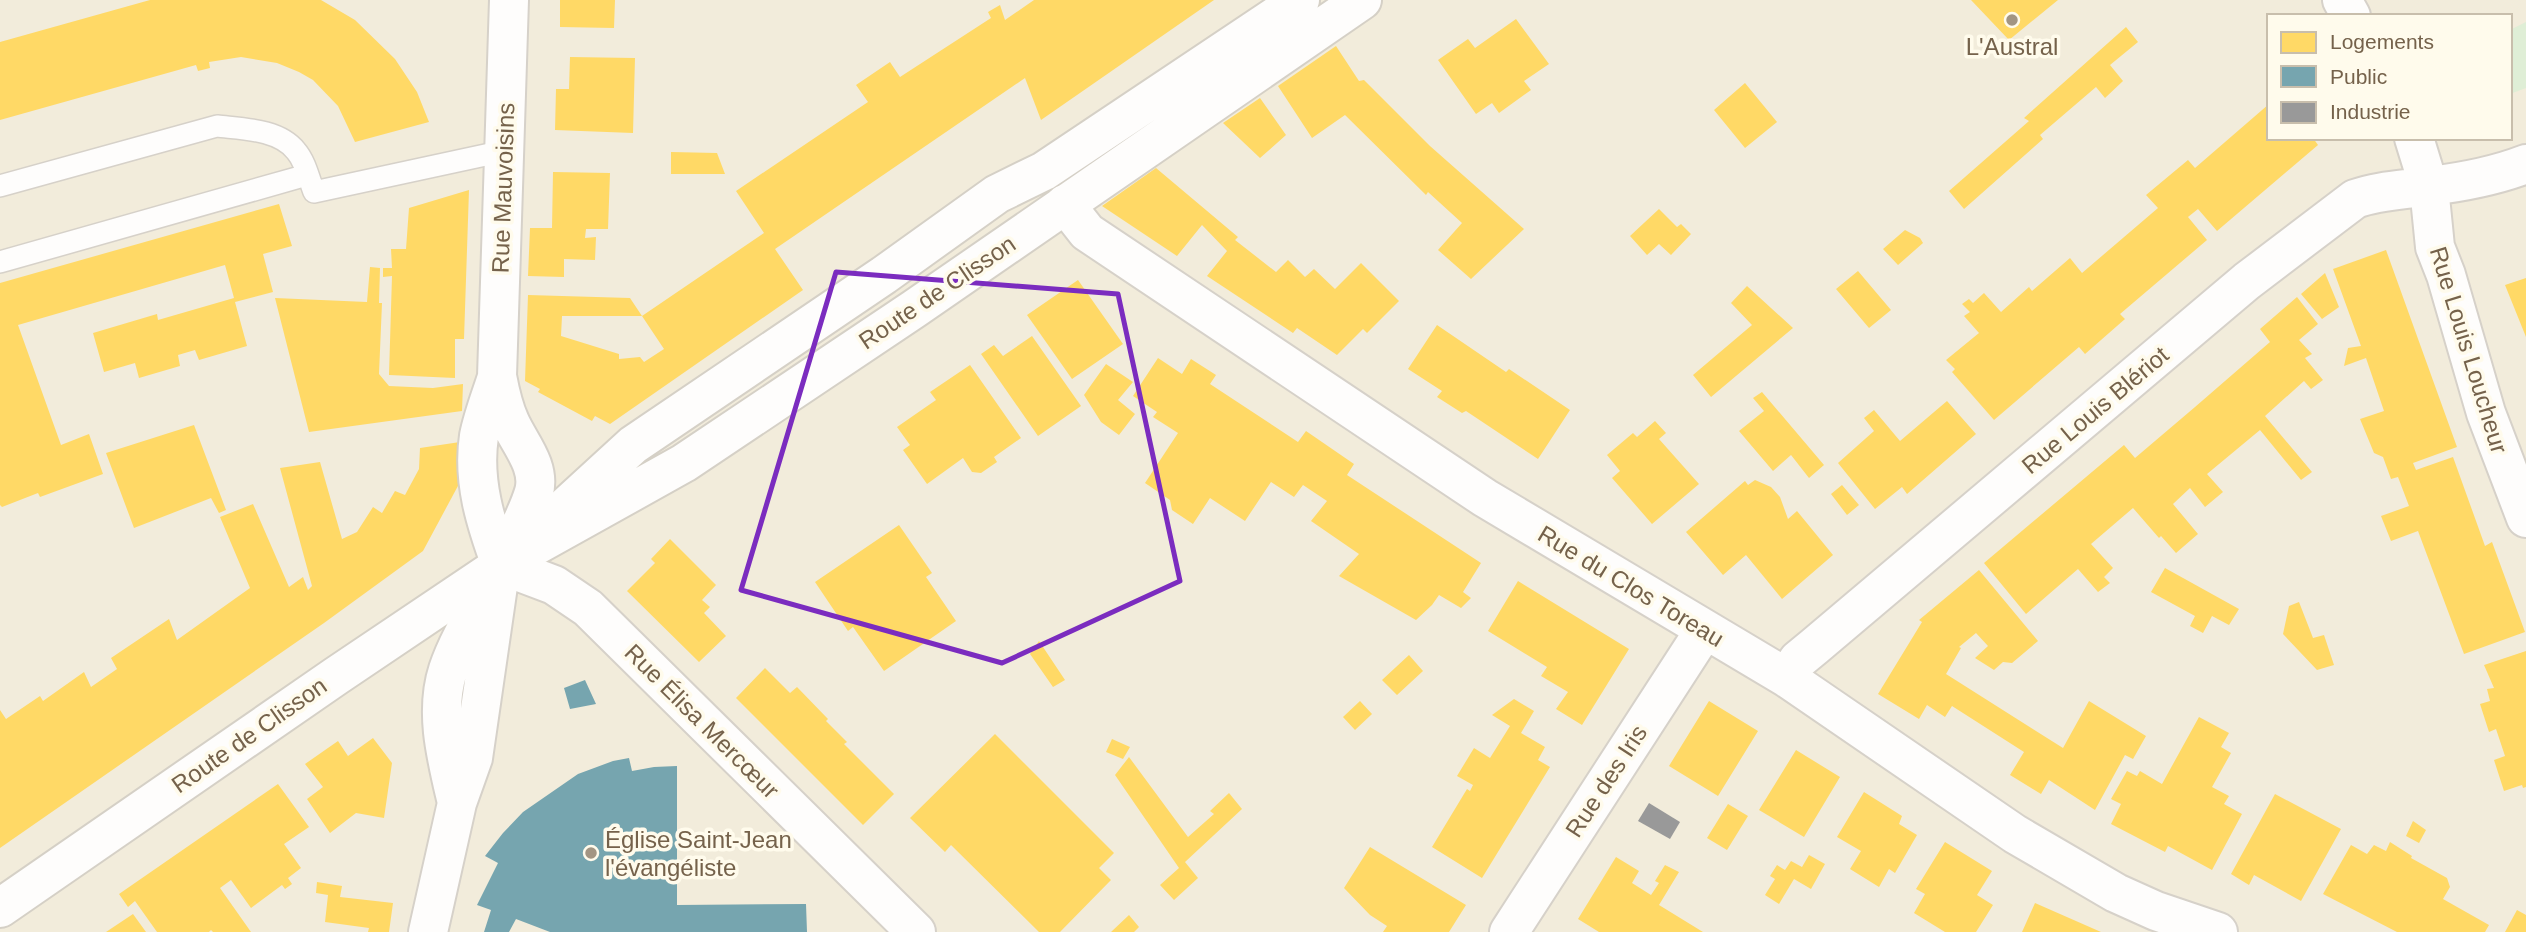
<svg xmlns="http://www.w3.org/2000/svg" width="2526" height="932" viewBox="0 0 2526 932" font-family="Helvetica,sans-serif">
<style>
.residential{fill:#f2ecdb;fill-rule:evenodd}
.green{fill:#dfeed6}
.homes{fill:#ffd966}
.public{fill:#76a5af}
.industry{fill:#999}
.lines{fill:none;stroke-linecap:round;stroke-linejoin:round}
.service-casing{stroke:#d6d1c9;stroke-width:24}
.minor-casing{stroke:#d6d1c9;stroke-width:42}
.tertiary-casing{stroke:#d6d1c9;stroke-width:42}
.secondary-casing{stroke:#d5d0c6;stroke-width:42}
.service{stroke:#fefdfc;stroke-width:21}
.minor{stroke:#fefdfc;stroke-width:38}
.tertiary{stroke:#fefdfc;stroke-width:38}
.secondary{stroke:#fefdfc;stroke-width:38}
.marked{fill:none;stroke:#7b2cbf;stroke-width:5;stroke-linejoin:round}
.poi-dot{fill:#a29583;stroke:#fffbec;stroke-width:2.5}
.labels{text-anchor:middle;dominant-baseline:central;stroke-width:7;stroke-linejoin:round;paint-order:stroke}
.poi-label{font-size:24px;fill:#75624b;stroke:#fffbec}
.street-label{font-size:24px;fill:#75624b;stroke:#fffbec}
</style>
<rect width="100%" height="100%" fill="#f7f4eb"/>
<path class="residential" d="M0,0H2526V932H0ZM2269,16H2510V138H2269Z"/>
<path class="green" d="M2526,22V88L2510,94V30Z"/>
<path class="homes" d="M150,0H321L355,20L395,59L417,92L429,122L355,142L338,106L313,80L299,72L277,63L241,57L209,62L210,68L198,71L196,65L0,120V42Z
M560,0H615L614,28L560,27Z
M1034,0H1214L1041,120L1025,78L775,249L803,290L610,424L595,416L592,421L538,392L540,389L525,381L528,295L630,298L642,316H562L561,336L619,354V359L640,357L644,362L664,349L642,316L764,233L736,191L868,102L856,85L890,62L900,77L991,18L988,12L1000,5L1005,20Z
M1971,0H2058L2009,40Z
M1516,19L1549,64L1524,81L1531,90L1499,113L1492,103L1476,114L1438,60L1468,39L1475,48Z
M2126,27L2138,42L2110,65L2123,81L2105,98L2096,87L2040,135L2043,139L1964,209L1949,191L2029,121L2024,118Z
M1336,46L1359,81L1364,80L1430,146L1524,229L1471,279L1438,250L1462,223L1428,192L1426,195L1345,115L1312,138L1278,86Z
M570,57L635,58L633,133L555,130L556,89H569Z
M1745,83L1777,122L1745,148L1714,110Z
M1260,98L1286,135L1260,158L1223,123Z
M2269,104V138H2313L2318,145L2217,231L2198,209L2188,217L2207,240L2120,314L2125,319L2085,354L2079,347L1994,420L1952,372L1955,369L1946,360L1979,333L1964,316L1970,312L1962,304L1969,299L1973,303L1984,293L2001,312L2029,287L2032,291L2070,258L2082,273L2158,208L2146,195L2188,160L2195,168Z
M671,152L717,153L725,174H671Z
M1156,168L1238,237L1235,240L1276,272L1288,260L1305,277L1314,269L1335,289L1361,263L1399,301L1367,333L1363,329L1337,355L1297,328L1293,333L1207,276L1227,251L1202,225L1177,256L1102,206Z
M553,172L610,173L608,229H586L585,238L596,237L595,260L564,259V277L528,276L530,228H552Z
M469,190L464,339H455V378L389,375L392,276L383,277V268H392L391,249H406L409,208Z
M279,204L292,246L263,254L273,292L235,302L247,346L199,360L195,350L178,355L180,366L139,378L135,363L104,372L93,333L157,314L158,320L234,298L225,265L18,325L61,445L89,434L103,474L40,497L38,493L2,507L0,505V283Z
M1659,209L1677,227L1681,224L1691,234L1671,255L1659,244L1647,255L1630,236Z
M1905,230L1920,238L1923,243L1898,265L1883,249Z
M2386,250L2457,447L2413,463L2416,470L2453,457L2485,546L2492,542L2525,632L2464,654L2418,531L2391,541L2381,516L2409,506L2398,477L2391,479L2383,457L2374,453L2360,419L2384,411L2366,358L2344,366L2348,348L2361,346L2333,269Z
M370,267L380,268L379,303H382L379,374L389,386L433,388L463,384L462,411L309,432L275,298L367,302Z
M1858,271L1891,310L1869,328L1836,289Z
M2325,273L2339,307L2322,319L2301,294Z
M2526,278V337L2505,285Z
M1078,280L1123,344L1072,379L1027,315Z
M1747,286L1793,328L1711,397L1693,375L1752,325L1731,303Z
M2297,297L2318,324L2299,340L2312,354L2305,358L2323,380L2311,389L2304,381L2265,416L2312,472L2301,480L2260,430L2207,474L2223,492L2205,507L2190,488L2173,504L2198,534L2176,553L2161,536L2159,538L2133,508L2091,544L2113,568L2104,577L2110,583L2098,592L2078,569L2026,614L1984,563L2124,445L2135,458L2195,407L2270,342L2260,329Z
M1437,325L1506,372L1509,369L1570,410L1538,459L1466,411L1462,413L1437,397L1442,391L1408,369Z
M1032,336L1081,406L1038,436L981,354L994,345L1003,356Z
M1158,358L1182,374L1191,359L1216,375L1210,384L1298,442L1306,431L1354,464L1347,475L1481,563L1463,592L1471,598L1461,608L1439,595L1432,605L1416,620L1339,576L1359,554L1311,521L1327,501L1303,485L1294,497L1271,482L1245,521L1210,498L1193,524L1172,510L1170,500L1145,483L1178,433L1153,417L1157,412L1133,396Z
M1106,364L1133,382L1118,400L1135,414L1119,435L1101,422L1084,395Z
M970,365L1021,438L994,457L997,462L981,473L972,472L963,458L927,484L903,450L910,445L897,427L936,400L930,392Z
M1762,392L1824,465L1809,478L1791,455L1773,471L1739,431L1764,411L1753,398Z
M1947,401L1976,434L1907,494L1902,487L1875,509L1838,463L1874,431L1864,418L1874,410L1900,441Z
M1655,421L1666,433L1659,439L1699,484L1652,524L1612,478L1620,471L1607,455L1633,433L1637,437Z
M194,425L226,510L219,513L211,498L134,528L106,453Z
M460,442L459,484L423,551L324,623L0,848V710L6,719L40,696L43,701L84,672L91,687L117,669L111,658L169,619L177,640L250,588L220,517L253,504L289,587L303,577L308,590L312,586L280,468L320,462L342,539L357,532L373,507L382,513L395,491L405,495L419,469L420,448Z
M1755,480L1771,487L1780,497L1788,519L1797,511L1833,555L1782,599L1746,555L1723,575L1686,532L1745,481L1748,485Z
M1842,485L1859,505L1847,515L1831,494Z
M899,525L932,573L926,577L956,621L884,671L853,627L848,631L815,582Z
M670,539L716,585L702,600L710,607L704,613L726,636L699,662L627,591L655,563L651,559Z
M2165,568L2239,609L2229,625L2212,616L2203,633L2190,626L2195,616L2151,592Z
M1979,570L2038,641L2012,663L2003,662L1994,670L1975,658L1988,646L1976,633L1959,647L1961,648L1946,674L2063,748L2089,701L2146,736L2133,759L2125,755L2095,810L2049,780L2041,794L2010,775L2024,752L1952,706L1945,717L1927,705L1919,719L1878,694L1922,622L1919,620Z
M1518,581L1629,649L1582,725L1556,709L1568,692L1541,676L1547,667L1488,631Z
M2299,602L2313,638L2324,635L2334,665L2317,670L2283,634L2289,606Z
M1039,641L1065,680L1053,687L1030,654Z
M2526,651V787L2523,788L2522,785L2504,791L2494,760L2505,756L2496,729L2489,732L2480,704L2490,701L2487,689L2494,688L2484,665Z
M1409,655L1423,671L1397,695L1382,680Z
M765,668L790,693L797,687L828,719L826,721L847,742L844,744L894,794L863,825L736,698Z
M1514,699L1534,711L1521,733L1545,747L1538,760L1550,767L1482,878L1432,847L1467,789L1470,791L1473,785L1457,776L1474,748L1490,758L1510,726L1492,715Z
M1360,701L1372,714L1355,730L1343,717Z
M1709,701L1758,731L1718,796L1669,766Z
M2199,717L2229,733L2221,747L2231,753L2212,787L2229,796L2224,804L2242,814L2212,870L2168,846L2165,852L2111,824L2121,804L2111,799L2127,771L2137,776L2140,771L2162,784Z
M995,734L1114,853L1099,868L1111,880L1060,932H1039L951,845L945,852L910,818Z
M373,738L392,763L384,818L356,813L330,833L307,799L323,787L305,764L338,741L348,756Z
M1112,739L1130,747L1123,759L1106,752Z
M1796,750L1840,777L1804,837L1759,810Z
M1129,757L1188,837L1214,814L1210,811L1229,793L1242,809L1185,862L1198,878L1174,900L1160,885L1179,868L1115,775Z
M278,784L309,827L284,844L301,868L288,878L292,884L285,889L282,885L251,908L231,880L220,888L251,932H213L211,930L209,932H157L135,901L128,907L119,894Z
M1864,792L1902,816L1899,824L1917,835L1895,873L1889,869L1879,887L1850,869L1861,851L1837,837Z
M2275,794L2341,829L2301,901L2254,875L2249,885L2231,874Z
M1728,804L1748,816L1727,850L1707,838Z
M2413,821L2426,830L2419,843L2406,836Z
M1945,842L1992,871L1977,895L1993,905L1976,932H1945L1914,913L1925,894L1916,889Z
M2390,842L2412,856L2411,858L2447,878L2450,887L2443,899L2489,925L2485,932H2397L2323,894L2351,845L2367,854L2374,845L2386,851Z
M1370,847L1466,905L1449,932H1383L1387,926L1370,915L1344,888Z
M1809,855L1825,864L1811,889L1794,879L1779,904L1765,895L1775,879L1770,876L1777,865L1785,870L1791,861L1802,867Z
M1616,857L1639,871L1632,883L1651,895L1659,883L1655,881L1665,865L1679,872L1659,905L1703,932H1599L1578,919Z
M317,882L342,886L340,897L393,903L389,932H368L369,928L325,922L328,895L316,893Z
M2035,903L2101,932H2022Z
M2517,910L2526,915V932H2505Z
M133,914L146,932H106Z
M1129,915L1139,927L1134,932H1111Z"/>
<path class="public" d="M585,680L596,704L570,709L564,688Z
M629,758L632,771L654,767L677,766V905L806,904L807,932H550L516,919L509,932H484L491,910L477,905L498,863L485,856L503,833L523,812L578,774L613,761Z"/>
<path class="industry" d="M1649,803L1680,822L1670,839L1638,821Z"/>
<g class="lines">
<g class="service-casing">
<path id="service" d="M0,186L217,126C242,129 279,129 296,151C305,161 309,179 314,192L504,151
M0,262L307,175"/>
</g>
<g class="minor-casing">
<path id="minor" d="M2342,0L2351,16
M2414,138L2429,187L2435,247L2446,275L2486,413L2526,518
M1065,204L1087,232L1485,498L1787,678L2015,834L2116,893L2156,911L2218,932
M497,377C491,396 483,416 479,436C472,481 486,524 501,565
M501,565C512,542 527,516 534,492C541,466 519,443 510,422C503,407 500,392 497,376L509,0
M501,565L554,585L588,608L916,932
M1787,678L1798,660L1815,646L2247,281L2355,199C2380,190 2405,190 2430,186C2463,182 2495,176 2526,164
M1509,932L1704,631"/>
</g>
<g class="tertiary-casing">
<path id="tertiary" d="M457,803C447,760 434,713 448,670C457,643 473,617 487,592
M428,932L457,803L473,758L501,565"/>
</g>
<g class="secondary-casing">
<path id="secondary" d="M550,521L633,445L884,275L997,194L1044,171L1300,0
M0,908L336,676L501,565L684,463L914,309L1362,0"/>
</g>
<use href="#service" class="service"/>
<use href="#minor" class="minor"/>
<use href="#tertiary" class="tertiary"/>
<use href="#secondary" class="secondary"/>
</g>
<path class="marked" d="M836,272L1118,294L1180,581L1002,663L741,590Z"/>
<g class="poi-dot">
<circle cx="2012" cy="20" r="7"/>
<circle cx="591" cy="853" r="7"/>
</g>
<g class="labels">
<g class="poi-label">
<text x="2012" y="46">L'Austral</text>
<text x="605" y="839" text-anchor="start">Église Saint-Jean<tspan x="605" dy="28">l'évangéliste</tspan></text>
</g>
<g class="street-label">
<text transform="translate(503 188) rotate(-88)">Rue Mauvoisins</text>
<text transform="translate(937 292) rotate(-34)">Route de Clisson</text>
<text transform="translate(2469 350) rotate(73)">Rue Louis Loucheur</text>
<text transform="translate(2095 410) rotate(-40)">Rue Louis Blériot</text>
<text transform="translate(1631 586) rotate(31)">Rue du Clos Toreau</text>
<text transform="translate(702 721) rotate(45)">Rue Élisa Mercœur</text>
<text transform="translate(249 735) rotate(-35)">Route de Clisson</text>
<text transform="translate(1606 781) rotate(-57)">Rue des Iris</text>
</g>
</g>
<rect x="2267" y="14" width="245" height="126" fill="#fffbec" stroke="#c8beac" stroke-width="2"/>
<rect x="2281" y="32" width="35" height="21" fill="#ffd966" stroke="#c8beac" stroke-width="2"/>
<text x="2330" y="49" font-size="21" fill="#75624b">Logements</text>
<rect x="2281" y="66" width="35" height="21" fill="#76a5af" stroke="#c8beac" stroke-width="2"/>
<text x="2330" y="84" font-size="21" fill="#75624b">Public</text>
<rect x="2281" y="102" width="35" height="21" fill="#999999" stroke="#c8beac" stroke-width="2"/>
<text x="2330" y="119" font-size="21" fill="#75624b">Industrie</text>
</svg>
